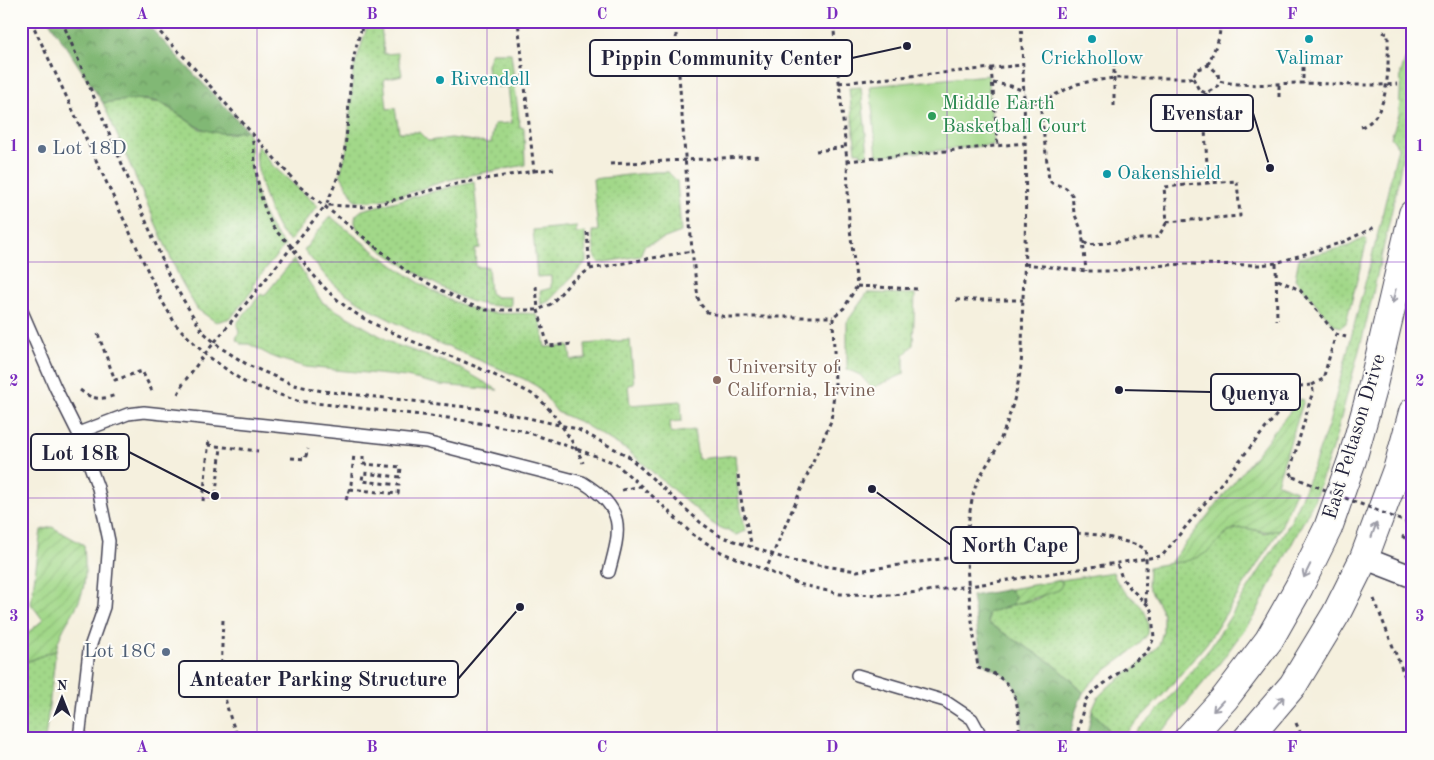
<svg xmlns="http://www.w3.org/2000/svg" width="1434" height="760" viewBox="0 0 1434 760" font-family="'Old Standard TT',serif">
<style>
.grass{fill:url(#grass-dots);stroke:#627d62}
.forest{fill:url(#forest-crowns);stroke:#526d58}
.garden{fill:url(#garden-furrows);stroke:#627d62}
.pitch{fill:#a2d889;stroke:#627d62}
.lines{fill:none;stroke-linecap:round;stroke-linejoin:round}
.lane-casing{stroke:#424153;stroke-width:14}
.street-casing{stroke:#424153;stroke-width:24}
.secondary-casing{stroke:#424153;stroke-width:30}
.path{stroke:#424153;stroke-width:3;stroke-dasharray:4 4;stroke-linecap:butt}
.lane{stroke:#fff;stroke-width:11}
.street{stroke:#fff;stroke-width:21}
.secondary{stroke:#fff;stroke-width:28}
.path-bridge{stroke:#424153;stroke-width:3;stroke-dasharray:4 4;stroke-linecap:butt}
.oneway{stroke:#9c9ca7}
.grid{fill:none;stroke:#7b2cbf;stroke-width:1;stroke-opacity:0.55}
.culture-dot{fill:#0f9aa8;stroke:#fdfcf7;stroke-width:2}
.leisure-dot{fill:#2e9e5b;stroke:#fdfcf7;stroke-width:2}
.service-dot{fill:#5c6f8a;stroke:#fdfcf7;stroke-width:2}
.education-dot{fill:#8d6e63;stroke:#fdfcf7;stroke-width:2}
.labels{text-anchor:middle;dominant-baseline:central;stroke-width:4;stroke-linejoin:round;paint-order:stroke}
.culture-label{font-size:20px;fill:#0d838f;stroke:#fdfcf7}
.leisure-label{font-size:20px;fill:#27864d;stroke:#fdfcf7;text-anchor:start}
.service-label{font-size:20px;fill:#4e5e75;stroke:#fdfcf7;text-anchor:start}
.education-label{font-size:20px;fill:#785e54;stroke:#fdfcf7;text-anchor:start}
.street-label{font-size:20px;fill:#22223b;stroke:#fdfcf7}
.leader{fill:none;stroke:#22223b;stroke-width:2}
.callout-dot{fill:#22223b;stroke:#fdfcf7;stroke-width:2}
.callout{fill:#fdfcf7;stroke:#22223b;stroke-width:2}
.callout-label{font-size:21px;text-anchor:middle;font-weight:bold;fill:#22223b}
.neatline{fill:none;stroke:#7b2cbf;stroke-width:2}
.grid-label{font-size:16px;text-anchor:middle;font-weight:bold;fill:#7b2cbf}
</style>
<defs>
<pattern id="grass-dots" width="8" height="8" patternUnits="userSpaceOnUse" patternTransform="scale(1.25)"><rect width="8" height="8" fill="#a2d889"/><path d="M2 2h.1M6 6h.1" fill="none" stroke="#8bb977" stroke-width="1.8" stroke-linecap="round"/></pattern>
<pattern id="forest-crowns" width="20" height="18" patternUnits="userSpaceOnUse" patternTransform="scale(1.25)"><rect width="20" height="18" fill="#81b875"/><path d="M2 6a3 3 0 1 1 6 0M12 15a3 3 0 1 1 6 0" fill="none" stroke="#699561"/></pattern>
<pattern id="garden-furrows" width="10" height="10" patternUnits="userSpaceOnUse" patternTransform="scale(1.25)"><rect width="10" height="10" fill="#a2d889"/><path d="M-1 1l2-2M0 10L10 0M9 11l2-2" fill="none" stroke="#8bb977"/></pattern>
</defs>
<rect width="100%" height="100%" fill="#fdfcf7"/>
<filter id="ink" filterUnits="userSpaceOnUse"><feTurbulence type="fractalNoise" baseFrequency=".02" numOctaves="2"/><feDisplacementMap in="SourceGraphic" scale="10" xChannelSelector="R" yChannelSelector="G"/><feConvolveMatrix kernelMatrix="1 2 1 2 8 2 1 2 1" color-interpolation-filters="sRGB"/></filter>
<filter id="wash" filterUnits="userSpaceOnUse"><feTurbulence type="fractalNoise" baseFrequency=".0096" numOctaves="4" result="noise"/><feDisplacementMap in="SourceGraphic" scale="20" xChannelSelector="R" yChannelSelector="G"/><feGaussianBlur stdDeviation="1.12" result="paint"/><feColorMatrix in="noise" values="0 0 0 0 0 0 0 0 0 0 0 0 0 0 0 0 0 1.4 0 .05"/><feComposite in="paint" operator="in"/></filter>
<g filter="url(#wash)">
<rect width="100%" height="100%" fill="#f5f0de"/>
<path class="grass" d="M369,21H388L389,24L381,26L384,54L398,53L402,75L384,79L387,109L395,108L399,132H419L428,141L451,138L491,143L494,124L512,123L508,86L497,87L496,81L488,76L487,65L491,53H511L520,127L524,128L525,165C501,170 477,173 453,179C425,186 383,206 355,200L340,174L348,145L353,71Z
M1413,38V100L1396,192L1365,328L1335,440L1314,501L1255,615L1219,664L1169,724L1153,739H1129L1164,704L1211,647L1290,523L1310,476L1329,423L1379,229L1398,147L1391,137L1399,115L1401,72Z
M135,99L161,103L200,129L230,134L247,130C252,141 250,153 251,165C254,193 264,226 285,245L252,286L254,288L231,318L216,322L197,309L180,279L103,103Z
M258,145L273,166L318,206L290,241C286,238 281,234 279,230C269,214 251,161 258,145Z
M654,172H668L677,181L681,232L644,246L640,256L599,263L595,257L592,231H598L593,179Z
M474,181L480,248L475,249L476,267H488L490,293L496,297H511V306C498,306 486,306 473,302C453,297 369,246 358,230C355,225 354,221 356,215L362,210Z
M330,216C368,247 437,304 486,312C502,315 519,312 536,314L541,323L545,347L569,346L571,360L586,359L585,344L630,340L634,384L628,385L630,405L681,401L682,421L670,422L671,433L694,430L698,459L735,455L739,501L746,531L736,535L713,524L627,450L580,422L557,412L538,387L524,379L424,337L375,312L342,291L328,279L304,250Z
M576,226V233L585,232L586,262L549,301L541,305L540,291L551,288V276L537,277L533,230Z
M1364,238L1367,241L1346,323L1341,327L1334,325L1295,279L1299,258L1349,246Z
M294,259L322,302L394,344L458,367L498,390L440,385L407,377L305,367L273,357L249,344H241L236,339L239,332L237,323L261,294L264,296Z
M867,293L915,294L913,345L904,355V374L872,388L860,375L847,369V322Z
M1247,528L1265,533L1280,529L1207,643L1162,696L1120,739H1111L1106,726L1092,711L1098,697L1108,687L1144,661L1159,645L1163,631V615L1161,608L1148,586L1149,567C1167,563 1185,562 1202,554C1221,545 1221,528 1247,528Z
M1113,572C1121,601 1152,598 1148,634C1130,659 1100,668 1083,693L1074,682L1053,664L988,623V613L991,610L1037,599L1062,584L1061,580Z
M56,650L45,739H21V664Z"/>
<path class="forest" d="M49,21H144L247,130C215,137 204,132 178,114C173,111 167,106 161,103C143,96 121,101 103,103Z
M1010,589L1015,596L1013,605L988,613V623L1053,664L1074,682L1083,693L1076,710L1069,739H1021C1023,714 1024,689 1002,673C995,669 986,668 982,661L972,596Z
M1092,711L1106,726L1111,739H1086Z"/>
<path class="garden" d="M861,87L868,154L861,155L860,152H856L849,88Z
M1300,399L1304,400L1277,483L1296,491L1280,529C1263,536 1250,525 1234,529C1223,532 1219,542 1211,549C1201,558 1183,563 1170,563Z
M52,527L84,545C85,562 87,580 81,596C74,616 61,626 56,650L21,664V638L43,620L31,604L41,530Z
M1061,580L1062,584L1059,590L1013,605L1015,596L1010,589Z"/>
<path class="pitch" d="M988,75L994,145L877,156L870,86Z"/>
</g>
<g filter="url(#ink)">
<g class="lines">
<g class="lane-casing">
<path id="lane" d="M21,309L55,387L78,433L98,488L109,541L104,607L89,650L79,739
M78,433L128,414L144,412L426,442L582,482C626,509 621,528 609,572
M857,675L945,701L972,719L983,739"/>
</g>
<g class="street-casing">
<path id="street" d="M1364,558L1413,577"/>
</g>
<g class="secondary-casing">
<path id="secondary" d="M1188,739L1225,698L1269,640L1299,587L1328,528L1352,460L1372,389L1413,214
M1247,739L1293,685L1336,614L1364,558L1398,467L1413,412"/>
</g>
<path class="path" d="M31,21L161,299L176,325L205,354L244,382L297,401L448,418L521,430L579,450L615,463L659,502L692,534L721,552L799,584L840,594L892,595L970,586L1162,556L1300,386L1312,385L1313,391L1290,471L1293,477
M62,21L169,276L202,331L221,348L248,365L294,385L322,391L493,410L577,429L628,456L701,523L720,536L792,561L857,571L969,555L1076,533L1100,535L1138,545L1145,549C1148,566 1144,584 1146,602
M149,21L186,59L299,186L410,274L471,305L486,310H538L551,304L572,281L590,269L692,251
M365,21C347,60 351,105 345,147C343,167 334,187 326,205L366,207L460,183L534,171L518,21
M676,34L692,251L698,298L701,305L707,312L725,317H833
M1208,65L1219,38L1221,21
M1303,67V84
M991,68L998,146
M1193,78L1199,90L1206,93L1217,87L1219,81
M839,83L1023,65
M993,83L1011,86L1024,91
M1279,85V101
M1206,93L1204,111L1208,183L1237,181L1240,216L1167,222L1164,187L1208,183
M1025,102H1040L1077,84L1092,81L1115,78H1193L1196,70L1208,65L1218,73L1219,81C1245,87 1270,84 1296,83C1330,83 1363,87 1397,84
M1040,102L1049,180L1052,183L1066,188L1072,195L1074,213L1082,231L1086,271
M1114,106V53
M1361,127C1392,116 1388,61 1388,34L1383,32
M252,133C255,162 257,194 270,221C275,234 287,239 294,250C316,279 331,299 363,318C410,344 461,357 508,382C518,387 530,392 538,398C551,408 578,448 583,463
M816,151L846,147
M847,161L1025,143
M610,164L761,156
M534,171L554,169
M587,232L590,269
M1084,242L1088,245L1158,237L1167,222
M1276,263L1277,320
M1025,264L1086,271H1118L1136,267L1185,264L1260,265L1276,263L1343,242L1377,226
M1278,280L1300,290L1336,334L1346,337
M536,286L538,310L548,346L572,344
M857,286L917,289
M956,300H1023
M98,334L115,380L142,371L152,391
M1312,385L1323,379L1336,334
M80,390C93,400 101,400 116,395
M178,394L184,382L205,354L326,205
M208,445L258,451
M291,458L305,459L308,449
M738,475L742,505L752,547
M350,489L398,494L399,485L362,481L363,473L400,477L401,467L363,464V454
M622,490L640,486
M346,500L351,484L354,454
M203,501L209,439
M215,502L221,447
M1402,536L1413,543
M765,572L831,421L835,384L833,317L844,308L857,286L849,221L847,161L833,21
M1374,599L1413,697
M223,620C221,665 219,697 239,739
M1296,723L1303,739
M1019,739C1020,704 1017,678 978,668C971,612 959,543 975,488C980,473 992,459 998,445C1009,420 1018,391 1021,365C1023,342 1022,319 1023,297C1028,205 1025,113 1021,21
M1076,739L1085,701L1090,694L1147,652L1154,638L1152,613L1150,607L1131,589L1122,578L1117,564"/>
<use href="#lane" class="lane"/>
<use href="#street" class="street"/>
<use href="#secondary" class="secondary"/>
<path class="path-bridge" d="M1293,477L1413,525"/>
</g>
<defs><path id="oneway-shaft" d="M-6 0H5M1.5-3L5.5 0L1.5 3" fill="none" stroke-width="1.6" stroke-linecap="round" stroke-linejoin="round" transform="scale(1.25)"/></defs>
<g class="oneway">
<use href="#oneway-shaft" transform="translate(1394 296) rotate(103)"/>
<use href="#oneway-shaft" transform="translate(1374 530) rotate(-70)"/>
<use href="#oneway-shaft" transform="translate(1307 571) rotate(116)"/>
<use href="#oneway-shaft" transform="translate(1279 702) rotate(-49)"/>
<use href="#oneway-shaft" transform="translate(1218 706) rotate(133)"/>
</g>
</g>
<path class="grid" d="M257,21V739M487,21V739M717,21V739M947,21V739M1177,21V739M21,262H1413M21,498H1413"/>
<g class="culture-dot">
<circle cx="1092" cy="39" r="5"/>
<circle cx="1309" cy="39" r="5"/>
<circle cx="440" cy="80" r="5"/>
<circle cx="1107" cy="174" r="5"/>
</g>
<circle class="leisure-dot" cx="932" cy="116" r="5"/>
<g class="service-dot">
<circle cx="42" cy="149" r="5"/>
<circle cx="166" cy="652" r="5"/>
</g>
<circle class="education-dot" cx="717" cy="380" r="5"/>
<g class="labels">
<g class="culture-label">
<text x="1092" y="59">Crickhollow</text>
<text x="1309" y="59">Valimar</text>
<text x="450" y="80" text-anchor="start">Rivendell</text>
<text x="1117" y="174" text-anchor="start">Oakenshield</text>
</g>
<g class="leisure-label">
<text x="942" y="104">Middle Earth<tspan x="942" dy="23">Basketball Court</tspan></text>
</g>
<g class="service-label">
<text x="52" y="149">Lot 18D</text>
<text x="156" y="652" text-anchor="end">Lot 18C</text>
</g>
<g class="education-label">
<text x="727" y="368">University of<tspan x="727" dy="23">California, Irvine</tspan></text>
</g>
<g class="street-label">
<text transform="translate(1355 437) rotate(-73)">East Peltason Drive</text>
</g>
</g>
<path class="leader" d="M907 46L852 58M1270 168L1253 113M1119 390L1211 392M215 496L129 452M872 489L951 545M520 607L458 679"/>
<g class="callout-dot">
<circle cx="907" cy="46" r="5"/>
<circle cx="1270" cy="168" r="5"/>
<circle cx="1119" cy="390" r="5"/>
<circle cx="215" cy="496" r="5"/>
<circle cx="872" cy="489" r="5"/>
<circle cx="520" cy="607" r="5"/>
</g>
<g class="callout">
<rect x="590" y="40" width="262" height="36" rx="5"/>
<rect x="1151" y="95" width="102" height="36" rx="5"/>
<rect x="1211" y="374" width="89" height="36" rx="5"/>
<rect x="31" y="434" width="98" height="36" rx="5"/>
<rect x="951" y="527" width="127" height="36" rx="5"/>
<rect x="179" y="661" width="279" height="36" rx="5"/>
</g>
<g class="callout-label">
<text x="721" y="65">Pippin Community Center</text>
<text x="1202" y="120">Evenstar</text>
<text x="1255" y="400">Quenya</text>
<text x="80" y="460">Lot 18R</text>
<text x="1015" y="552">North Cape</text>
<text x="318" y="686">Anteater Parking Structure</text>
</g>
<rect width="1434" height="760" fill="none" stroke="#fdfcf7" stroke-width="55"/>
<g transform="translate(62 698)" stroke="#fdfcf7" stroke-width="4" paint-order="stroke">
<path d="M0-4L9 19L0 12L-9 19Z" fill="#22223b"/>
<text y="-8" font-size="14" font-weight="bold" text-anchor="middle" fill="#22223b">N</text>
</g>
<rect x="28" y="28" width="1378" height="704" class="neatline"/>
<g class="grid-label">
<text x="142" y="19">A</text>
<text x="372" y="19">B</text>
<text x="602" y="19">C</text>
<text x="832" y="19">D</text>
<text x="1062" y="19">E</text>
<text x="1292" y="19">F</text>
<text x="14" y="151">1</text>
<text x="1420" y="151">1</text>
<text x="14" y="386">2</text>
<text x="1420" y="386">2</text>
<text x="14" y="621">3</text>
<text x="1420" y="621">3</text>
<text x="142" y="752">A</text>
<text x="372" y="752">B</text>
<text x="602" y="752">C</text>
<text x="832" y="752">D</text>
<text x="1062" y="752">E</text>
<text x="1292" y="752">F</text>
</g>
</svg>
